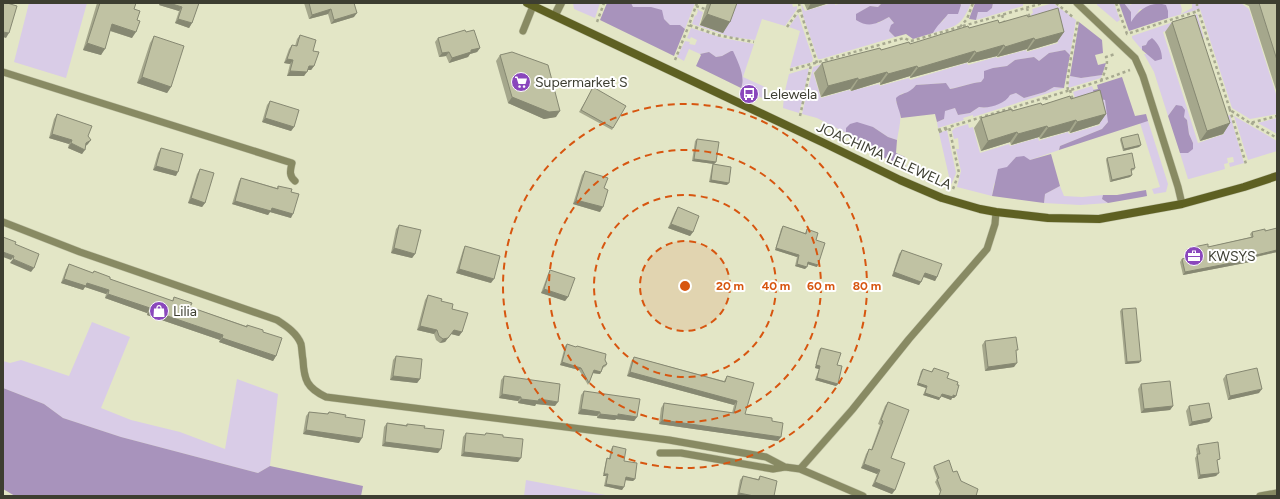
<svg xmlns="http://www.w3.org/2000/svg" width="1280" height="499" viewBox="0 0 1280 499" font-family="Figtree,sans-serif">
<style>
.green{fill:#d9cce7}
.forest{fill:#a893bc}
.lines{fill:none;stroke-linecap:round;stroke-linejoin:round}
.lane-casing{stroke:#c2c4a8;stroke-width:8}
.street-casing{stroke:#c2c4a8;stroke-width:9}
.secondary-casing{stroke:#c2c4a8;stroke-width:9}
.path{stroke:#a7a990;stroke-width:2.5;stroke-dasharray:3 3;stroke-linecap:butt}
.lane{stroke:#888a63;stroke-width:7}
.street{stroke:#888a63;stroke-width:8}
.secondary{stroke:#5e6022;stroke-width:8}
.wall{fill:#a5a78c}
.shaded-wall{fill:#868872}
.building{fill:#c0c2a3;stroke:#868872}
.ring{fill:none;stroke:#d75610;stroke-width:2;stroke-dasharray:7 5}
.labels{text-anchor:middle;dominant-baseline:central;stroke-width:4;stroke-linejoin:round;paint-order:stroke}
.poi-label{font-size:14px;fill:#3d3e31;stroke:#fff;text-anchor:start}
.street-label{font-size:14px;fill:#3d3e31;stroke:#fff}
.centre{fill:#d75610;stroke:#fff;stroke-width:2}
.ring-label{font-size:12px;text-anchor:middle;font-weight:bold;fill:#d75610;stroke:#fff;stroke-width:4;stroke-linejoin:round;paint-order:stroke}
</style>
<rect width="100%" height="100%" fill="#e3e6c6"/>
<path class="green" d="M29,3H87L66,78L14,62Z
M573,3H600L595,18L574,9Z
M629,3H695L685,29L680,25H670C661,15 647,8 633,7Z
M737,3H792L793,7L797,6V9L785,26L762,19L755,40L731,37L692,24L695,15L696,16L698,11L697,10V9H699L698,10L703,12L699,25L723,33L734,6H736Z
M801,3L805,11L832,3H835V5L842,3H882L878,7L870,6L857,14L856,20L878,23L889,17L894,23L889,31L895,37L821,59H818L803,16Z
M960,3H971C961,27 956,26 933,33L936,26L943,21L948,13L961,5Z
M993,3H1023V6L976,20L978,12L992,8Z
M1053,3L1076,20L1070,55L1065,50L1049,53L1039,61L1034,57L1015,60L1007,66L993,68L981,82C970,83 960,87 949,89L946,83L916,85L910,92L901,94L896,102C904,114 899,127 897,140L888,137L873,127L846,128V133L817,118L802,114L813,67L825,63L827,69L813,72L821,98L849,90L850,91L879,84L880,86L909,78L910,80L967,63L968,65L996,57L997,58L1026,50L1027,52L1058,43L1051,18L1034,23L1031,14L1033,13L1032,9Z
M1100,3H1114L1120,20L1117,22L1097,5V4Z
M1124,3H1129L1130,5L1134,3H1180L1182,9L1181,14L1192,8V3H1241L1249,9L1277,97V114L1250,119L1232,108L1200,9L1168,18V11L1140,9L1131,23V12Z
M798,14L813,59L812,62L790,68L800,31L789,27Z
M1197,14L1204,38L1194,41L1188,24L1163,32L1198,143L1224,134L1219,119L1230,115L1244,163L1230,167L1229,163L1234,162L1233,157L1227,158L1228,163L1224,164L1225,169L1189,179H1188L1180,153H1188L1193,143L1189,134L1187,120L1184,117L1176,105L1168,116L1154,72L1144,54H1148L1155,61L1146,45L1142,46V50L1132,38V36Z
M691,28L723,38L754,44L743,77L765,87L764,97L762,98L746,89L745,90L741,88C746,76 737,62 731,51L722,56L716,57L709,52L700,54L689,49L684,61L677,57L685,41L690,42L689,44L695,45L697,40L691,37L690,39L687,38Z
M809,68L804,92L798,91L796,97L803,99L799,113L783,108L784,95L789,74Z
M1102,75L1101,78L1068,88L1070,76L1081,78Z
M1092,86C1094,93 1101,94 1105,100C1108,105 1108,116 1108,122L1102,129L1060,146L1059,150L1030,160L1016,157L994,184L992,196L957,187L961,171L956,149H959L958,138L954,139L952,131L955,128L968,124L969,128L973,127L980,153L1009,144L1010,146L1038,138L1039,141L1041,140L1068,132L1069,134L1100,125L1093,100L1077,104L1073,92Z
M1054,87L1064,88L973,117V115L963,118L964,120L938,128L937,122L944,119V111L955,108L958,115L970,113L979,107C996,110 1002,96 1016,93L1024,98L1045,92Z
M1234,116L1277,141V151L1248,160Z
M1277,118V134L1258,123Z
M1148,121L1168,184L1166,192L1154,194L1152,189L1160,187L1140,123Z
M947,130L956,173L951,185L939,133Z
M1060,186L1064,196L1082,197L1103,195L1102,199L1108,203L1080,205L1044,203L1045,194Z
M92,322L130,337L101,408L131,420L180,432L225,449L237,379L278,394L270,466L258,473L121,437L63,418L44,404L3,388V361L10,363L21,360L69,376Z
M526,480L611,496H524Z"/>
<path class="forest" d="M607,3H631L633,7H651L662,10L664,19L670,25H680L685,29L674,56L600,20Z
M882,3H960L961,5L958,14H948C943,21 937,25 933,33L913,39L906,34L895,37L889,31L891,25L894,23L889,17C876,24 869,28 856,20V14L870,6L878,7Z
M975,3H993L992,8L987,12H978L976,20L969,19Z
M1119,3H1124L1131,12V22C1138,10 1151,0 1166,5L1168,11V18L1129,31Z
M1079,22L1102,40L1103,53L1095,55L1098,65L1106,63L1102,75L1081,78L1070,76Z
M1152,38C1159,44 1162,51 1162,59L1155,61L1142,50V46L1146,45L1148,41Z
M1065,50L1070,55L1064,88L1054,87L1045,92L1024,98L1016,93L1010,95C1005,104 989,109 979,107L970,113L958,115L955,108L945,111L944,119L937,122L935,114L901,118C900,111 896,104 896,98C904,91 908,95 916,85L946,83L950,89C961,87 970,83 981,82L984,78V71L993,68L1007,66L1015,60L1034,57L1039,61L1049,53Z
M731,51H733C738,62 746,77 741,88L696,66L701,55L700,54L709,52L716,57L722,56Z
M1122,77L1135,116L1146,114L1148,121L1059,150L1060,146L1102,129L1108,122L1105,100L1095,98L1093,90L1098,89L1097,85Z
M1176,105L1182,106L1185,110L1184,117L1187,120L1189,134L1193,143V149L1188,153H1180L1168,116Z
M857,122L873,127L888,137L897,140L896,153L905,157L906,166L882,157L846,133V128L850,124Z
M1051,154L1060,186L1045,194L1044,203L992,196L998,169L1007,167L1016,157L1024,156L1030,160Z
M1146,190L1147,196L1142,197L1108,203L1102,199L1103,195H1117Z
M3,388L44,404L63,418L121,437L258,473L270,466L363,486L361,496H15L3,489Z"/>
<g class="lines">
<g class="lane-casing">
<path id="lane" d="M1077,3L1135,58L1143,76L1178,187L1182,204
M523,31L533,6
M3,72L292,163C290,171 289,176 295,181
M3,222L80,252L277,320C286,326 297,333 301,344C302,349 302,355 303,360C304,380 307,388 326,397L669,440L766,457L785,467
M660,453H681L773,469L785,467L800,469L863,496
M800,469L852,410L909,339L987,249L995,224L996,212
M1260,496L1277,493"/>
</g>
<g class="street-casing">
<path id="street" d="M555,15L561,3"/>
</g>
<g class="secondary-casing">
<path id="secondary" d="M527,3L824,143L900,180L942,198L980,209L996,212L1048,218L1099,219L1182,204L1244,187L1277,176"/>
</g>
<path class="path" d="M697,3L689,25L717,35L754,42
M799,3L800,10L817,63
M1056,3L1074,18
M1116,3L1127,34L1198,11
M1197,3V6L1230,110L1250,123L1277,116
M696,6L705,9
M1027,8L1030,19
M1002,15L1005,24
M597,22L604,3
M787,27L799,10
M960,27L967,19L973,3
M675,60L689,25
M790,70L904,38L911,41L1043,3
M1101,81C1104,73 1109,65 1106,57L1115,54
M1068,90C1065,81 1076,33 1078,20
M1070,90L1073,101
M1046,97L1048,106
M1223,112L1230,110L1246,164
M800,116L811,65
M1251,123L1277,138
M938,130L949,127
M939,132L949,128
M953,189L959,173L949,127L1100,81L1130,70"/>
<use href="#lane" class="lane"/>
<use href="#street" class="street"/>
<use href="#secondary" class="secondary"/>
</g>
<path class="wall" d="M97,3H136L134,9L132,38L110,31L101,55L83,50Z
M160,3H199L192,23L189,28L175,23L179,11L159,5Z
M304,3H354V17L331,24L328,14L309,19Z
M707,3H737L723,33L700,25Z
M804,3H829L807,10Z
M1242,3H1277V93L1249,6Z
M1028,17L1064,32L1057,42L1027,51V49L997,57V56L968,63V62L910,78V76L880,85V82L851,91L850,89L821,97L814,73L822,63L910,44L969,28Z
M1172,22L1230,123L1223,134L1200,141L1165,32Z
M466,32L480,48L477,52L470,54L468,57L449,63L446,56L439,57L435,42L438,38Z
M300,35L313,51L314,66L311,70H307L304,76H287L290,64L284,63L289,49L292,45L295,46L297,39Z
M154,36L171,87L167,93L137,83L150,43Z
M500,55L556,117L544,119L508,103L496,61Z
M592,90L613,128L612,130L579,112Z
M1071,99L1106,114L1099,124L1070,133L1069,131L1040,139L1039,137L1011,145L1010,142L981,151L974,128L981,118Z
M270,101L294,127L291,131L262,122L267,105Z
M57,114L88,136V144L85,146L82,154L68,148L69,144L49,138L54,119Z
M1121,138L1141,145L1139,147L1123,151L1120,140Z
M697,139L716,162L714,164L692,161L695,141Z
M161,148L176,176L153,170L158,153Z
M1107,158L1135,168L1134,170L1131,171L1132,175L1130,177L1110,182L1106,160Z
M713,164L727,185L709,182L712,166Z
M200,169L205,203L202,207L188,203L197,174Z
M585,171L604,188L600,212L573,204L582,175Z
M241,178L277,188L278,186L291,192V218L270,212L268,215L232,204L239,181Z
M678,207L693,232L690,236L668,228L675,212Z
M399,225L415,254L412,258L391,253L396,229Z
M783,226L805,233L807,229L816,240L817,267L808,264L805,269L795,266L797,257L775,250L781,229Z
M1277,228V252L1252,258L1250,262L1183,275L1180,262L1182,259L1188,257L1187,251L1189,248L1208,247L1251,237L1250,234L1252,232L1265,231Z
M465,246L491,283L456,273L463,250Z
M902,250L937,277L935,281L923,277L921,282L919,285L892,276L899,254Z
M69,264L93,273L94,271L110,279L172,301L174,297L190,307L246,326L247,325L263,332L276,356L273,361L219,342L220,340L147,315V313L105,298L106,294L85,287L83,290L61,283L66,269Z
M550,270L568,297L565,301L541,293L548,274Z
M428,295L441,301L452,309L462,332L459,336L451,334L445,342L440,343L436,340L434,334L417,330L425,300Z
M1122,309L1139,363L1125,364L1120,311Z
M985,341L1016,353L1014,367L985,371L982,345Z
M567,344L576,347L577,346L605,360L607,364L606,366L603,368L600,374L593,373L589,383L588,385L579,370L560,365L565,346Z
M821,348L837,365L838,384L836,386L815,380L819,369L815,368L819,350Z
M396,356L420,379L417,383L390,380L393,360Z
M634,357L724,381L727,376L745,414L772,421L778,441L659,424L661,408L664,403L732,413L734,405L627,376L631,362Z
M934,368L947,378L957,385L956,396L954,398H952L951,400L941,396L939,400L923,395L926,388L917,385L921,371L923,369L931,372Z
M1226,375L1259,393L1228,400L1223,379Z
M504,376L555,406L536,404L535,406L518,403V401L499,398L501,380Z
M1141,384L1173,406L1170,410L1141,413L1138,389Z
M584,391L637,417L634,421L616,419L615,420L597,418V416L578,414L581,395Z
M888,402L891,458L895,490L892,494L872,486L877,474L861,468L866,454L869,449L871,450L880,425L878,424L885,406Z
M1189,406L1212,418L1209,422L1189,426L1186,411Z
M309,412L327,414L329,412L345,417L359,443L303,434L306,416Z
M387,423L406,425L407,424L424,428L438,453L382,446L384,427Z
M466,433L485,435L486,433L503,437L518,462L461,456L463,437Z
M1198,445L1218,463L1216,476L1198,479L1195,458L1197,455L1196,449Z
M613,446L624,461L635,479L633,481L625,480L622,490L604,486L606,476H603L606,460L607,458H609L611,449Z
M934,466L953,472L961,481L976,496H938L940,492L935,482L937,479L933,468Z
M743,476L758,479L760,476L774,496H737L740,480Z"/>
<path class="shaded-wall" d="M161,3H169L182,7L179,11L159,5Z
M811,3H829L807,10Z
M331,9L328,14L309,19L312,15Z
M357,13L354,17L331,24L334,20Z
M707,14L730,22L723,33L700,25Z
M178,19L192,23L189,28L175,23Z
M112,24L136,32L132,38L108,30Z
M3,32L9,33L6,38L3,37Z
M1064,32L1057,42L1027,51L1035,40Z
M1034,38L1027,49L997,57L1005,47Z
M87,43L105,49L101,55L83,50Z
M1004,45L997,56L968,63L976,53Z
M480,48L477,52L470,54L468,57L449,63L452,58L471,50Z
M975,51L968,62L910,78L918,68Z
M449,52L446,56L439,57L442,53Z
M287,59L293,60L290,64L284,63Z
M309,66H314L311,70H306Z
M917,66L910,76L880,85L888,74Z
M290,71L307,72L304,76H287Z
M887,72L880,82L851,91L858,80Z
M142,77L171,87L167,93L137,83Z
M858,78L850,89L821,97L828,86Z
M512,97L560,111L556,117L544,119L508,103Z
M1106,114L1099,124L1070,133L1077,122Z
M265,118L294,127L291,131L262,122Z
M1076,120L1069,131L1040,139L1048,128Z
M1230,123L1223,134L1200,141L1207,131Z
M1047,126L1039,137L1011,145L1018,134Z
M1017,132L1010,142L981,151L988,141Z
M52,134L72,140L69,144L49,138Z
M91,140L88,144L83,148L86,143Z
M71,143L85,150L82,154L68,148Z
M1141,145L1139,147L1123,151L1124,149Z
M694,159L716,162L714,164L692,161Z
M156,166L178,172L176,176L153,170Z
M1132,175L1130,177L1110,182L1112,180Z
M711,180L729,183L727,185L709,182Z
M191,198L205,203L202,207L188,203Z
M576,200L603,207L600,212L573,204Z
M235,201L272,208L293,214L291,218L270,212L268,215L232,204Z
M671,224L693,232L690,236L668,228Z
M394,248L415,254L412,258L391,253Z
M776,248L799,255L797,257L775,250Z
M1277,250V252L1250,258L1252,256Z
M3,252L14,256L11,260L3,257Z
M13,259L34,268L31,272L10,263Z
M1252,259L1250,262L1183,275L1185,272Z
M808,262L818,265L817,267L807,264Z
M797,264L807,267L805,269L795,266Z
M459,269L494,279L491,283L456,273Z
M894,272L921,282L919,285L892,276Z
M925,273L937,277L935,281L922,276Z
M64,279L87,283L109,290L106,294L85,287L83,290L61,283Z
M544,289L568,297L565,301L541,293Z
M108,294L150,308L147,313L105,298Z
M150,310L223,335L220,340L147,315Z
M420,326L437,330L434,334L417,330Z
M454,330L462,332L459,336L451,334Z
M222,338L276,356L273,361L219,342Z
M448,338L445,342L440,343L443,339Z
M1141,361L1139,363L1125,364L1127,362Z
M562,362L581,368L579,370L560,365Z
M1017,363L1014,367L985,371L988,367Z
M816,365L820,366L819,369L815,368Z
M594,370L601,372L600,374L592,373Z
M630,372L737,401L734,405L627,376Z
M393,376L420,379L417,383L390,380Z
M817,378L838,384L836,386L815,380Z
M918,383L927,386L926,388L917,385Z
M1262,389L1259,393L1228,400L1230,396Z
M925,393L940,398L939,400L923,395Z
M502,394L521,397L518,401L499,398Z
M942,394L956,396L954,398H952L951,400L940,396Z
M521,399H539L558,402L555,406L536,404L535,406L518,403Z
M1173,406L1170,410L1141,413L1144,409Z
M581,409L600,412L597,416L578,414Z
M600,414H618L637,417L634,421L616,419L615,420L597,418Z
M1212,418L1209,422L1189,426L1192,422Z
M662,420L781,437L778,441L659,424Z
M306,430L362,438L359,443L303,434Z
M385,442L441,449L438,453L382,446Z
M464,452L521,458L518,462L461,456Z
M864,464L880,470L877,474L861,468Z
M1219,473L1216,476L1198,479L1200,475Z
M604,474H608L606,476H603Z
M626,477L635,479L633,481L624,480Z
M875,482L895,490L892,494L872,486Z
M606,484L624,487L622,490L604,486Z
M739,493L754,496H737Z"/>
<path class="building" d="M3,3H7L17,6L9,33L3,32Z
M100,3H136L134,9L140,11L137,20L140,21L136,32L112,24L105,49L87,43Z
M169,3H199L192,23L178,19L182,7Z
M309,3H354L357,13L334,20L331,9L312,15Z
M711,3H737L730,22L707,14Z
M1259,3H1277V60Z
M1058,8L1064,32L1035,40L1034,38L1005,47L1004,45L976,53L975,51L918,68L917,66L888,74L887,72L858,80V78L828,86L822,63L880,48L881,50L909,42L910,44L968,26L969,28L998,20L999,23L1027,15L1028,17Z
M1195,15L1230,123L1207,131L1172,22Z
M465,30L466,32L474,30L480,48L471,50V52L452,58L449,52L442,53L438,38Z
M300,35L316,40L313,51L319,52L314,66H309L307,72L290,71L293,60L287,59L292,45L297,46Z
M154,36L184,46L171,87L142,77Z
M512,52L548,65L560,111L549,112L512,97L500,55Z
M593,87L626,106L613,128L581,110Z
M1100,90L1106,114L1077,122L1076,120L1048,128L1047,126L1018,134L1017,132L988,141L981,118L1012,109V111L1041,103L1042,105L1070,96L1071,99Z
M270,101L299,110L294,127L265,118Z
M57,114L92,126L88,136L91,140L86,143L85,150L71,143L72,140L52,134Z
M1138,134L1141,145L1124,149L1121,138Z
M697,139L719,142L716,162L694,159Z
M161,148L183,154L178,172L156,166Z
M1132,153L1135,168L1131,169L1132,175L1112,180L1107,158Z
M713,164L731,167L729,183L711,180Z
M200,169L214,173L205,203L191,198Z
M585,171L608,178L604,188L608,190L603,207L576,200Z
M241,178L278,189V186L292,189L291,192L299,194L293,214L272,208L271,211L235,201Z
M678,207L699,216L693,232L671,224Z
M399,225L421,230L415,254L394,248Z
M783,226L806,234L807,229L818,233L816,240L825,243L818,265L808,262L807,267L797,264L799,255L776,248Z
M1277,228V250L1252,256V259L1185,272L1182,259L1191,257L1189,248L1208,244V247L1253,237L1252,232L1265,229V231Z
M3,237L16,242L15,244L39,254L34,268L13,259L14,256L3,252Z
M465,246L500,256L494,279L459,269Z
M902,250L942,264L937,277L925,273L921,282L894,272Z
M69,264L93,273L94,271L110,277V279L173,301L174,297L192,303L190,307L247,327V325L263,330V332L282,338L276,356L222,338L223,335L150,310V308L108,294L109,290L87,283L86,286L64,279Z
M550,270L575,278L568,297L544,289Z
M428,295L442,299L441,301L453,304L452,309L468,313L462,332L454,330L448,338L443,339L439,336L437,330L420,326Z
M1136,308L1141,361L1127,362L1122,309Z
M1016,337L1018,350H1016L1017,363L988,367L985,341Z
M567,344L576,347L577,346L606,354L605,360L607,364L603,366L601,372L594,370L589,383L581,368L562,362Z
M821,348L841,353L837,365L842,366L838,384L817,378L820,366L816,365Z
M396,356L422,359L420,379L393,376Z
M634,357L725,382L727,376L754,383L745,414L772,418V421L783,423L781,437L662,420L664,403L734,413L737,401L630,372Z
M934,368L949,373L947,378L958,382L957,385H959L956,396L953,395V397L942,394L940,398L925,393L927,386L918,383L923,369L932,372Z
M1257,368L1262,389L1230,396L1226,375Z
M504,376L560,384L558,402L539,399L538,401L521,399V397L502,394Z
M1170,381L1173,406L1144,409L1141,384Z
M584,391L640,399L637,417L618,414V416L600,414V412L581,409Z
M888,402L909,410L891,458L905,463L895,490L875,482L880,470L864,464L869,449L872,450L883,421L881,420Z
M1209,403L1212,418L1192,422L1189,406Z
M309,412L328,414L329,412L346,415L345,417L365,420L362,438L306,430Z
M387,423L407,426V424L425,426L424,428L444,430L441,449L385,442Z
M466,433L485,435L486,433L503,435V437L523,439L521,458L464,452Z
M1218,442L1220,459L1217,460L1219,473L1200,475L1197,454H1200L1198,445Z
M613,446L626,449L624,461L637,463L635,479L626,477L624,487L606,484L608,474H604L607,458L610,459Z
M949,460L953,472L957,471L961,481L978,489L976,496H939L941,490L937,479L939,478L934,466Z
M743,476L759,480L760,476L777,481L774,496H754L739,493Z"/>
<circle cx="685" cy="286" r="45" fill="#d75610" fill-opacity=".12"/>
<g class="ring">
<circle cx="685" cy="286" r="45"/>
<circle cx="685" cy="286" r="91"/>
<circle cx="685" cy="286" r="136"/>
<circle cx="685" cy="286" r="182"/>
</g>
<defs>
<g id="supermarket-disc" transform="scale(1)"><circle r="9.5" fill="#8a47bc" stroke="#fff"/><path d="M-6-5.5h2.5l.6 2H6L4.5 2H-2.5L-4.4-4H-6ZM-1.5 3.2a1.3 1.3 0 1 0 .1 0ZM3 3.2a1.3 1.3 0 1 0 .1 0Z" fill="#fff"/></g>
<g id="bus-disc" transform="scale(1)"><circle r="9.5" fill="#8a47bc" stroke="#fff"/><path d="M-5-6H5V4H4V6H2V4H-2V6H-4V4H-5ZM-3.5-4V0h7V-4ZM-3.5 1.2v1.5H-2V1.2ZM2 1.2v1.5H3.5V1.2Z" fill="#fff"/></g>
<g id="office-disc" transform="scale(1)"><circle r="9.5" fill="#8a47bc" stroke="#fff"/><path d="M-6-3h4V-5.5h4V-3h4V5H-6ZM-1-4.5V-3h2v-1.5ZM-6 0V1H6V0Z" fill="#fff"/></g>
<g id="shop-disc" transform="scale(1)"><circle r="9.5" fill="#8a47bc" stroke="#fff"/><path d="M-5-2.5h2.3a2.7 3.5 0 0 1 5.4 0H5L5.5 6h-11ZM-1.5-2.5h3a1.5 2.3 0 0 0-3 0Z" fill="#fff"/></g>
</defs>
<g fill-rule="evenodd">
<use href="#supermarket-disc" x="521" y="82"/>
<use href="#bus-disc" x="749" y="94"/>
<use href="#office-disc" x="1194" y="256"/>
<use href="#shop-disc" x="159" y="311"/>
</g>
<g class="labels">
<g class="poi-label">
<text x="535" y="82">Supermarket S</text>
<text x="763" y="94">Lelewela</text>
<text x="1208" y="256">KWSYS</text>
<text x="173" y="311">Lilia</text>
</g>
<g class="street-label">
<text transform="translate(884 156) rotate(24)">JOACHIMA LELEWELA</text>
</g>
</g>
<circle cx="685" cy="286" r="6" class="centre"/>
<g class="ring-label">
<text x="730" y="290">20 m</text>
<text x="776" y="290">40 m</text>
<text x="821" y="290">60 m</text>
<text x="867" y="290">80 m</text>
</g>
<rect width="1280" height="499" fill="none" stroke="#3d3e31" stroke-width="8"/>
</svg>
